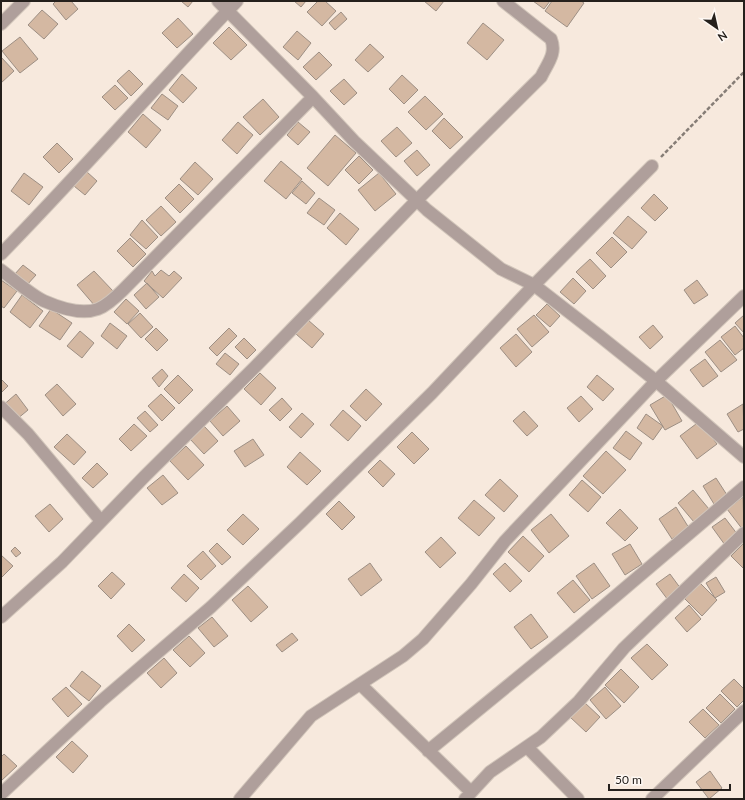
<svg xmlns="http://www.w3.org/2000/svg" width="745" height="800" viewBox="0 0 745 800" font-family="Lato,sans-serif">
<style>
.building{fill:#d4b8a2;stroke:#9d8f84}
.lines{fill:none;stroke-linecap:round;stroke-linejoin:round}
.street-casing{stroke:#d1c5ba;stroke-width:14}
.path{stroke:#867d76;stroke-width:2.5;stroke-dasharray:4 2;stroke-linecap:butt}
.street{stroke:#af9f9b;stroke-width:12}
</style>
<rect width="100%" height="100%" fill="#f7e9dd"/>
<path class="building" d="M56,1H71L78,9L66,20L53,4Z
M181,1H193L188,7Z
M294,1H306L301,7Z
M318,1H325L336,11L322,26L307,12Z
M424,1H444L436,11Z
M533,1H550L544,9Z
M552,1H581L584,3L567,27L545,11Z
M42,10L58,24L44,39L28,25Z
M341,12L347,19L335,30L329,23Z
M178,18L193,34L177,48L162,33Z
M483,23L504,40L487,60L467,43Z
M229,27L247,45L231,60L213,43Z
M297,31L311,43L298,60L283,47Z
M20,37L38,59L20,73L2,51Z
M370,44L384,57L368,72L355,60Z
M319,52L332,65L316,80L303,67Z
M1,57L14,71L1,83Z
M129,70L143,84L131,96L117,81Z
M182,74L197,88L183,103L169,90Z
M402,75L418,90L404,104L389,89Z
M344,79L357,93L344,105L330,91Z
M115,85L128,98L115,110L102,97Z
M162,94L178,106L168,120L151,108Z
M425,96L443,114L426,130L408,112Z
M263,99L279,117L260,135L243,117Z
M143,114L161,130L146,148L128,132Z
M444,118L463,137L450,149L432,131Z
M238,122L253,135L237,154L222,140Z
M298,122L310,132L298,145L287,135Z
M397,127L412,143L396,157L381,141Z
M335,135L356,153L328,186L307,168Z
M57,143L73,159L59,173L43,157Z
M417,150L430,165L417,176L404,161Z
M359,156L373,170L359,184L345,170Z
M281,161L302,179L286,199L264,181Z
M195,162L213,179L198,195L180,179Z
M87,172L97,181L85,195L74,186Z
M24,173L43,187L29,205L11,191Z
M379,173L396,194L375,211L358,190Z
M302,181L315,193L306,204L292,193Z
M179,184L194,199L180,213L165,198Z
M654,194L668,208L655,221L641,208Z
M319,198L335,210L324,225L307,213Z
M161,206L176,222L161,236L146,220Z
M340,213L359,229L346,245L327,228Z
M628,216L647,232L632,249L613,233Z
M142,220L158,237L146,249L130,235Z
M612,237L627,252L611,268L596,253Z
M130,238L146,254L133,267L117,251Z
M590,259L606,276L593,289L576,272Z
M23,265L36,275L26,286L14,275Z
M161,270L169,276L174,271L182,278L163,298L144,281L152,271L155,276Z
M94,271L113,291L95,306L77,285Z
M573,278L586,291L574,304L560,292Z
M1,280L17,291L4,308L1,306Z
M697,280L708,295L694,304L684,290Z
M147,283L159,297L146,309L134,295Z
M22,295L43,311L30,328L10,312Z
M126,299L139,311L127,324L114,312Z
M547,304L560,316L550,327L536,315Z
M51,309L72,323L60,340L39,326Z
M140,313L153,327L141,338L128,324Z
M534,315L549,332L532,347L517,329Z
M744,315V333L735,323Z
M308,320L324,334L312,348L296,334Z
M110,323L127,336L117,349L101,336Z
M653,325L663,337L650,349L639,337Z
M735,326L744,338V348L735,355L721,337Z
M156,328L168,340L157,351L145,339Z
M229,328L237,336L217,356L209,348Z
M80,331L94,343L82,358L67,346Z
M516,334L532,352L516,367L500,348Z
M244,338L256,350L247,359L235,347Z
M720,340L737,360L721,372L705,352Z
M225,353L239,364L230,375L216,364Z
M705,359L718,376L703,387L690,370Z
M162,369L168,376L159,387L152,378Z
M260,373L276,388L261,405L244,389Z
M178,375L193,390L179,404L164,389Z
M597,375L614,389L603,401L587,387Z
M1,379L8,386L1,393Z
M57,384L76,404L63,416L45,395Z
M366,389L382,404L366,421L350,406Z
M16,394L28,410L11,424L1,407Z
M161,394L175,408L162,421L148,406Z
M667,395L682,421L665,430L650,405Z
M581,396L593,409L579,422L567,408Z
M282,398L292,409L280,421L269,410Z
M743,404L744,429L738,432L727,414Z
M227,406L240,421L223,436L210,421Z
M343,410L361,426L348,441L330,425Z
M145,411L158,425L150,432L137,418Z
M524,411L538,426L527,436L513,421Z
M302,413L314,424L301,438L289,427Z
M646,414L663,426L653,440L637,428Z
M700,421L717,444L697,459L680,436Z
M134,424L147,436L131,451L119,439Z
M204,426L218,441L204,454L190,439Z
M626,431L642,443L630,460L613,448Z
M412,432L429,449L414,464L397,447Z
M67,434L86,452L74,465L54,447Z
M253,439L264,455L245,467L234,451Z
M186,446L204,465L188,480L170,461Z
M606,451L626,470L603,494L583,476Z
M300,452L321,471L307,485L287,467Z
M380,460L395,474L383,487L368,472Z
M97,463L108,474L93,488L82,478Z
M163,475L178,493L162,505L147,488Z
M716,478L727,495L714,504L703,486Z
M500,479L518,496L504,512L485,495Z
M582,480L601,497L588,512L569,495Z
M693,490L709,509L694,522L678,503Z
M743,497L744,529L743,530L727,509Z
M474,500L495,518L479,536L458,518Z
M339,501L355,517L342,530L326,514Z
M50,504L63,519L49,532L35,516Z
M676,507L689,528L672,539L659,519Z
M620,509L638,528L625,541L606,523Z
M243,514L259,529L243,545L227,530Z
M551,514L569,536L549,553L531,530Z
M725,518L738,535L725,545L712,527Z
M523,536L544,556L529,572L508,552Z
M441,537L456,553L440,568L425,552Z
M217,543L231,557L222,565L209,551Z
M744,543V569L731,556Z
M630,544L642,564L625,575L612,554Z
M15,547L21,553L16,557L11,551Z
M203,551L216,566L201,580L187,566Z
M1,555L13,566L2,577L1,576Z
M370,563L382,580L361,596L348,579Z
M505,563L522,581L510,592L493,574Z
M594,563L610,586L592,599L576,576Z
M112,572L125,584L111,599L98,586Z
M184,574L199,588L186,602L171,588Z
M670,574L681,589L668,600L656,584Z
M716,577L725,592L715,598L706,583Z
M573,580L590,600L574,613L557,593Z
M700,583L717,600L702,616L685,599Z
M248,586L268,607L251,622L232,600Z
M689,605L701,619L687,632L675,618Z
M531,614L548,637L531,649L514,627Z
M212,617L228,636L214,647L198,628Z
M129,624L145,640L132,652L117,636Z
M292,633L298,640L282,652L276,645Z
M189,636L205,653L190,667L173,650Z
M647,644L668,665L652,680L631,658Z
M164,658L177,673L161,688L147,673Z
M621,669L639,687L624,703L605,685Z
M82,671L101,686L89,701L70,686Z
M734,679L744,689V700L737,707L721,691Z
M66,687L82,704L68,717L52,699Z
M605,687L621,706L606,719L590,700Z
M720,694L735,709L721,723L706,708Z
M584,702L600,717L586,732L570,717Z
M703,709L719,725L705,738L689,722Z
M72,741L88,756L73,773L56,757Z
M4,754L17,766L1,781V757Z
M710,771L722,788L709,799L696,782Z"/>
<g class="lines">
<g class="street-casing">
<path id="street" d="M218,1L313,97L354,141L427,210L501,269L534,285L601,337L656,381L744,457
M1,24L24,1
M1,254C81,172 157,85 237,1
M1,270C13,279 31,295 44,301C60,308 82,315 98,309C108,305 116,297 123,290L313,97
M1,407L28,434L101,521
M1,617L62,562L145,476L254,368L417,200L541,77C547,64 557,54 551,39L503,1
M360,684L471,792
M527,747L578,799
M428,751L571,634L744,487
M1,794L100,702L211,607L301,522L432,393L534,285L652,166
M240,799L311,716L403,656L423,639L471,584L505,541L656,381L744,296
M465,799L490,772L541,737L579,701L624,648L744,533
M652,799L744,711"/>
</g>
<path class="path" d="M661,157L744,72"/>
<use href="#street" class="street"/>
</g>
<rect width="745" height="800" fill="none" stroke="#25201c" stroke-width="4"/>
<g transform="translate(717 28) rotate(146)" stroke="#fef8f3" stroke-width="3" paint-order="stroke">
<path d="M0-3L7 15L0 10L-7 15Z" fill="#25201c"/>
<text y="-6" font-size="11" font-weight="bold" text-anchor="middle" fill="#25201c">N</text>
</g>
<path d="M609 784v6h121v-6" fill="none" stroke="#25201c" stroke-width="2"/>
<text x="615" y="784" font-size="12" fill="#25201c" stroke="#fef8f3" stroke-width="3" paint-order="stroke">50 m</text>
</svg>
